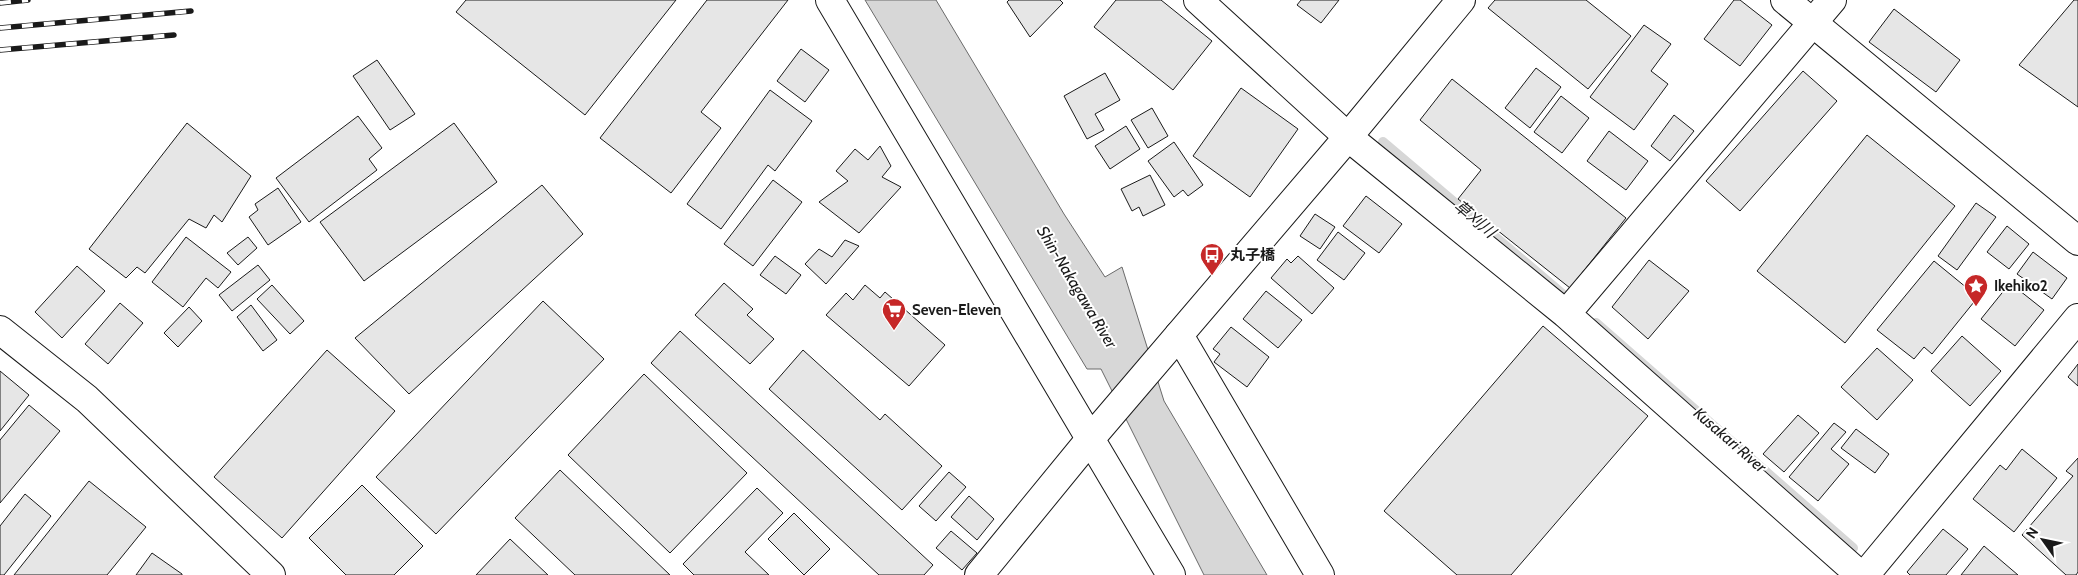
<svg xmlns="http://www.w3.org/2000/svg" width="2078" height="575" viewBox="0 0 2078 575" font-family="Cabin,'Noto Sans JP',sans-serif">
<style>
.water{fill:#d7d7d7;stroke:#6a6a6a}
.lines{fill:none;stroke-linecap:round;stroke-linejoin:round}
.stream{stroke:#d7d7d7;stroke-width:10}
.building{fill:#e6e6e6;stroke:#1a1a1a}
.minor-casing{stroke:#1a1a1a;stroke-width:30}
.tertiary-casing{stroke:#1a1a1a;stroke-width:30}
.minor{stroke:#fff;stroke-width:28}
.tertiary{stroke:#fff;stroke-width:28}
.rail-casing{stroke:#1a1a1a;stroke-width:5.5}
.rail{stroke:#fff;stroke-width:4;stroke-dasharray:11;stroke-linecap:butt}
.labels{text-anchor:middle;dominant-baseline:central;stroke-width:4;stroke-linejoin:round;paint-order:stroke}
.poi-label{font-size:15px;font-weight:bold;fill:#1a1a1a;stroke:#fff;text-anchor:start}
.water-label{font-size:16px;font-style:italic;fill:#1a1a1a;stroke:#fff}
</style>
<rect width="100%" height="100%" fill="#fff"/>
<path class="water" d="M865,0H936L1064,214L1105,277L1122,267L1164,401L1267,575H1204L1101,369H1087Z"/>
<g class="lines">
<path class="stream" d="M1383,142L1566,297
M1596,323L1853,548"/>
</g>
<path class="building" d="M466,0H676L585,115L456,12Z
M707,0H788L701,112L721,128L671,193L600,138Z
M1009,0H1060L1063,3L1030,37L1007,2Z
M1116,0H1161L1212,41L1173,90L1094,27Z
M1301,0H1339L1321,23L1297,5Z
M1495,0H1586L1631,36L1588,89L1488,8Z
M1734,0H1740L1772,25L1740,66L1704,39Z
M2074,0H2078V107L2019,65Z
M1894,9L1960,60L1936,92L1869,42Z
M1644,25L1671,44L1651,71L1668,84L1634,130L1590,97Z
M801,49L829,70L805,102L777,81Z
M377,60L415,114L390,130L353,76Z
M1536,68L1561,87L1530,128L1505,108Z
M1803,71L1837,101L1740,211L1706,181Z
M1105,73L1120,100L1095,114L1104,130L1087,139L1064,96Z
M1452,79L1626,218L1570,288L1458,199L1481,170L1420,120Z
M1241,88L1298,129L1250,197L1193,156Z
M770,90L812,121L775,171L768,165L721,229L687,204Z
M1561,96L1589,118L1562,153L1534,132Z
M1152,108L1168,136L1148,148L1131,120Z
M1674,115L1694,131L1670,161L1651,146Z
M358,116L382,148L369,159L377,170L309,222L276,178Z
M187,123L251,176L222,222L214,215L206,228L189,219L145,273L137,267L126,278L89,249Z
M454,123L497,182L364,281L320,222Z
M1126,126L1140,149L1110,169L1095,146Z
M1609,131L1648,161L1626,190L1587,161Z
M1867,135L1955,206L1845,343L1757,271Z
M1174,142L1203,185L1188,196L1183,190L1174,197L1148,161Z
M880,146L891,166L882,177L901,187L859,233L819,202L848,181L836,171L855,149L868,160Z
M1150,175L1165,205L1143,216L1139,207L1132,211L1121,189Z
M773,180L802,202L753,266L724,244Z
M542,185L583,234L409,394L355,338Z
M278,188L301,222L268,245L249,217L258,210L255,204Z
M1366,196L1402,224L1379,253L1343,226Z
M1976,203L1996,217L1957,270L1938,256Z
M1315,214L1335,227L1320,249L1300,236Z
M2007,226L2029,244L2009,269L1987,252Z
M1338,232L1365,253L1344,280L1317,260Z
M186,237L231,272L218,288L206,278L183,307L152,282Z
M248,237L257,248L238,265L227,253Z
M845,240L859,246L826,284L805,264L819,249L832,257Z
M2033,252L2067,278L2052,299L2017,274Z
M775,256L801,275L786,294L760,275Z
M1298,256L1334,288L1312,314L1271,278L1287,259L1291,263Z
M1649,260L1689,291L1648,339L1612,307Z
M1934,261L1978,297L1932,354L1924,347L1914,359L1877,330Z
M258,265L270,280L232,311L219,295Z
M77,266L105,291L62,338L35,312Z
M724,283L753,309L747,315L774,339L750,364L695,315Z
M2010,283L2044,310L2015,346L1981,319Z
M272,285L304,321L290,334L257,299Z
M865,285L880,298L885,292L945,345L909,386L826,315L846,293L853,300Z
M1266,291L1302,320L1278,348L1243,319Z
M543,301L604,359L436,534L376,477Z
M120,303L143,323L108,364L85,344Z
M251,305L277,340L263,351L237,317Z
M189,307L202,321L178,347L164,333Z
M1543,326L1648,416L1511,575H1457L1384,511Z
M1231,327L1269,357L1247,387L1214,362L1220,354L1213,349Z
M680,331L933,565L924,575H879L651,363Z
M1962,336L2001,371L1970,406L1931,371Z
M1877,348L1913,380L1877,420L1841,387Z
M327,350L395,411L282,538L214,477Z
M803,350L880,420L885,414L942,466L902,510L769,389Z
M2078,364V386L2068,377Z
M0,371L29,395L0,431Z
M644,374L747,473L670,553L568,455Z
M29,405L60,431L0,503V440Z
M1798,415L1819,433L1784,472L1763,454Z
M1834,423L1846,432L1831,449L1849,464L1818,501L1789,477Z
M1856,429L1889,454L1875,473L1841,448Z
M2022,449L2057,478L2014,532L1973,499L2000,465L2006,470Z
M2078,458V572L2076,575H2066L2022,535L2073,476L2066,471Z
M560,470L670,575H575L515,518Z
M949,472L966,487L936,521L919,506Z
M89,481L146,527L107,575H14Z
M362,485L423,546L394,575H346L309,538Z
M757,488L783,513L745,552L769,575H694L683,564Z
M25,494L51,516L4,575H0V526Z
M969,496L994,519L977,540L951,517Z
M794,513L830,549L804,575L768,539Z
M1943,529L1968,549L1946,575H1910L1907,572Z
M951,531L977,553L962,570L936,548Z
M510,539L548,575H476Z
M1984,546L2018,575H1961Z
M152,553L182,574V575H136Z"/>
<g class="lines">
<g class="minor-casing">
<path id="minor" d="M1198,0L1348,137L1566,314L1860,575
M1566,314L1832,0
M0,330L87,399L271,575
M1179,335L1320,575
M979,575L1091,438
M1865,575L2078,318"/>
</g>
<g class="tertiary-casing">
<path id="tertiary" d="M830,0L1171,575
M1785,0L2078,241
M1091,438L1348,137L1461,0"/>
</g>
<use href="#minor" class="minor"/>
<use href="#tertiary" class="tertiary"/>
<g class="rail-casing">
<path id="rail" d="M0,3L28,0
M0,28L191,11
M0,50L174,35"/>
</g>
<use href="#rail" class="rail"/>
</g>
<defs>
<g id="bus-pin" transform="scale(1.25)"><path d="M0 17L-7.5 6A9.5 9.5 0 1 1 7.5 6Z" fill="#c62828" stroke="#fff"/><path d="M-5-6H5V4H4V6H2V4H-2V6H-4V4H-5ZM-3.5-4V0h7V-4ZM-3.5 1.2v1.5H-2V1.2ZM2 1.2v1.5H3.5V1.2Z" fill="#fff"/></g>
<g id="sight-pin" transform="scale(1.25)"><path d="M0 17L-7.5 6A9.5 9.5 0 1 1 7.5 6Z" fill="#c62828" stroke="#fff"/><path d="M0-6L1.8-2.2L6-1.7L2.9 1.2L3.7 5.4L0 3.3L-3.7 5.4L-2.9 1.2L-6-1.7L-1.8-2.2Z" fill="#fff"/></g>
<g id="supermarket-pin" transform="scale(1.25)"><path d="M0 17L-7.5 6A9.5 9.5 0 1 1 7.5 6Z" fill="#c62828" stroke="#fff"/><path d="M-6-5.5h2.5l.6 2H6L4.5 2H-2.5L-4.4-4H-6ZM-1.5 3.2a1.3 1.3 0 1 0 .1 0ZM3 3.2a1.3 1.3 0 1 0 .1 0Z" fill="#fff"/></g>
</defs>
<g fill-rule="evenodd">
<use href="#bus-pin" x="1212" y="255"/>
<use href="#sight-pin" x="1976" y="286"/>
<use href="#supermarket-pin" x="894" y="310"/>
</g>
<g class="labels">
<g class="poi-label">
<text x="1230" y="255">丸子橋</text>
<text x="1994" y="286">Ikehiko2</text>
<text x="912" y="310">Seven-Eleven</text>
</g>
<g class="water-label">
<text transform="translate(1475 219) rotate(40)">草刈川</text>
<text transform="translate(1077 287) rotate(59)">Shin-Nakagawa River</text>
<text transform="translate(1730 440) rotate(41)">Kusakari River</text>
</g>
</g>
<g transform="translate(2043 540) rotate(303)" stroke="#ffffff" stroke-width="4" paint-order="stroke">
<path d="M0-4L9 19L0 12L-9 19Z" fill="#1a1a1a"/>
<text y="-8" font-size="14" font-weight="bold" text-anchor="middle" fill="#1a1a1a">N</text>
</g>
</svg>
